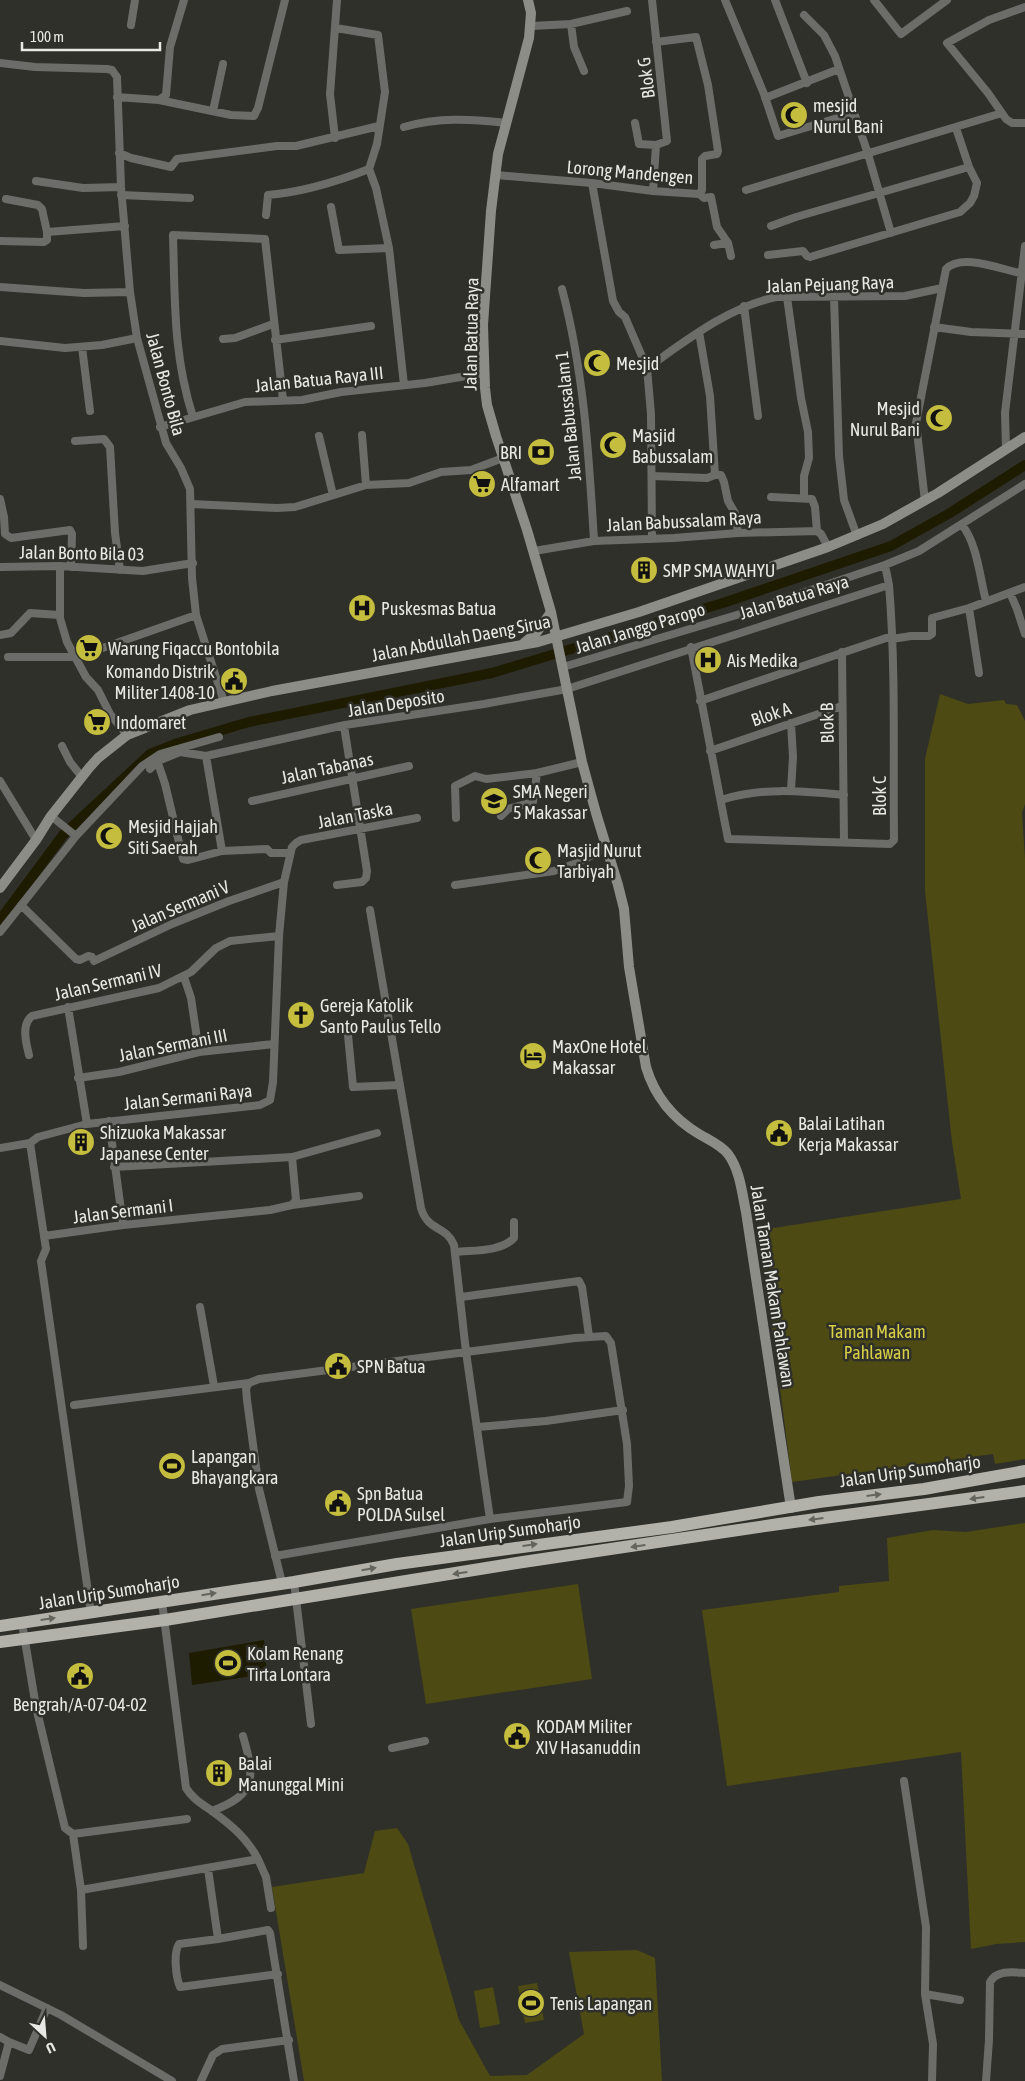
<svg xmlns="http://www.w3.org/2000/svg" width="1025" height="2081" viewBox="0 0 1025 2081" font-family="'Asap Condensed',sans-serif">
<style>
.green{fill:#4d4a13}
.water{fill:#1e1c00}
.lines{fill:none;stroke-linecap:round;stroke-linejoin:round}
.canal{stroke:#1e1c00;stroke-width:10}
.minor{stroke:#6c6c69;stroke-width:8}
.secondary{stroke:#8d8d88;stroke-width:10}
.trunk{stroke:#b2b2ab;stroke-width:12}
.oneway{fill:#64645e}
.labels{text-anchor:middle;dominant-baseline:central;stroke-width:5;stroke-linejoin:round;paint-order:stroke}
.street-label{font-size:18px;fill:#e8e8e4;stroke:#30302a}
.poi-label{font-size:18px;fill:#e8e8e4;stroke:#30302a;text-anchor:start}
.park-label{font-size:18px;fill:#d7d046;stroke:#30302a}
</style>
<rect width="100%" height="100%" fill="#30302a"/>
<path class="green" d="M940,694L968,704L1004,700L1006,704L1017,705L1025,721V804L1022,813L1025,858V1459L995,1464L993,1454L792,1482L760,1230L961,1199L952,1142L925,891V759Z
M1025,1523V1942L996,1944L971,1949L961,1752L727,1786L702,1610L839,1592V1586L889,1581L887,1538L933,1530L966,1532Z
M578,1584L592,1679L426,1704L411,1609Z
M397,1828L408,1844L459,2020L490,2076L527,2075L584,2034L569,1952L637,1950L655,1958L662,2081H304L272,1887L364,1873L375,1831Z
M537,1983L544,2020L525,2023L518,1986Z
M493,1987L500,2024L480,2028L474,1991Z"/>
<path class="water" d="M264,1640L267,1674L192,1685L189,1653Z"/>
<g class="lines">
<path class="canal" d="M0,920L63,835L150,754L178,743L249,722L492,673L726,602L891,546L950,513L1025,465"/>
<path class="minor" d="M725,0L764,94L778,136L854,113
M775,0L807,83
M874,0L901,34L947,0
M1025,7L989,20L947,43L988,93L1006,119L1012,123H1025
M804,15L824,35L835,56L868,154L891,233
M571,24L574,47L584,71
M131,25L135,0
M531,26L571,24L627,11
M336,28L378,35L385,92L377,144L369,169L376,188L389,248L404,385
M0,63L35,67L107,69L112,70L117,77L121,187L130,292L137,338L166,443L181,468L190,489L192,578L196,615L224,702
M117,97L159,100L166,95L170,47L184,0
M765,98L839,69
M159,100L231,115L254,116L258,108L285,0
M213,111L223,64
M635,123L639,144L656,145L667,141L652,0
M404,127C438,117 471,119 506,123
M335,138L330,94L337,0
M119,153L131,158L171,167L177,159L277,146H296L379,126
M496,175L592,183L653,191L699,194L702,190V159L705,156L717,154L718,151L708,85L696,37L656,42
M36,181L83,188L121,187
M592,183L613,301L619,312L625,317L647,368L651,414L652,539
M746,190L1002,113
M653,191L656,145
M699,194L704,198L711,197L717,227L728,243L731,256
M121,195L190,198
M6,199L38,205L42,209L47,232
M331,207L339,250L389,248
M266,215L268,195C303,192 336,182 369,169
M771,226L796,217L969,167
M0,241L44,242L47,240V232L125,226
M714,245L728,243
M768,255L803,251L807,256L810,257L960,212L970,203L974,196L977,183L969,167L956,128
M0,287L84,293L130,292
M562,289C584,372 589,456 594,541
M787,297L801,398L808,432L809,458L804,476V498
M834,297L839,456L844,500L857,536
M744,306L758,416
M934,327L971,332L1025,334
M699,332L710,396L715,475H721L724,482L728,501L735,513L738,533
M223,339L235,338L273,324
M275,340L371,326
M0,341L65,348L102,345L137,338
M82,347L90,411
M647,368C687,340 727,308 776,297L905,296L942,288
M193,417C173,355 175,299 173,235L265,239L283,400
M160,427L245,402L302,400L341,392L425,383L484,373
M362,435L366,485
M319,436L333,495
M75,441L104,439L110,447L115,533L120,570
M1006,449L1005,413L1025,246
M652,476L707,478L715,475
M771,497L812,499L815,507L817,531
M0,499L4,517L5,534L11,538L70,530L72,534L71,567
M925,501L916,423L946,269C963,252 1004,271 1025,274
M191,504L277,508L295,507L366,485L409,483L441,472L471,470L503,458
M962,525C977,543 980,578 986,601
M534,551L594,541L674,538L738,533L817,531L821,534L828,547
M60,566V618L67,642L86,677L98,690L110,714L127,735
M0,567L60,566L143,571L193,563
M1010,593L1017,609L1025,634
M969,608L979,673
M0,635L11,633L30,613L59,615
M892,639L911,636H929L932,634V618L969,608L1025,587
M691,647L728,839L890,844L894,840C893,755 896,670 889,585
M842,652L844,842
M8,657H77L196,615
M563,667L740,614L885,565L919,551L1025,484
M700,701L892,636
M791,723L793,757L791,790
M62,746L70,762L82,777
M710,751L842,706
M206,756L222,851
M156,757L165,784L183,859L188,860L222,851L267,849L271,853H290
M150,769L158,761L180,752L206,756L345,725L484,704L567,689L889,585L885,565
M0,781L36,840
M721,800C762,787 801,791 844,795
M252,801L409,766
M51,816L76,836
M501,816L508,809L533,802L537,773
M456,818L455,786L475,776L486,779L537,773L582,762
M337,885L362,882L366,878L367,871L344,726
M455,885L554,871L577,863L606,848
M21,905L76,959L80,960L88,956L92,957L94,961L172,924L229,901L284,882
M0,932L76,836L142,766L160,754L219,737
M184,977L191,998L199,1052
M68,1007L87,1124
M348,1035L353,1087L400,1085
M29,1055C26,1043 21,1024 32,1016L159,988L191,972L216,948L230,941L279,936
M78,1078L119,1072L199,1052L274,1044
M109,1121L123,1225
M30,1143L44,1236L123,1225L270,1210L292,1205L296,1200L292,1157L377,1133
M0,1148L30,1143L38,1137L87,1124L260,1105L270,1100L273,1082L279,936L284,882L292,847L296,843L301,840L417,818
M114,1167L292,1157
M292,1205L359,1196
M44,1236L46,1249L41,1261L91,1613
M456,1252C473,1250 501,1252 514,1238V1222
M461,1297L579,1281L582,1287L589,1336
M200,1307L214,1386
M74,1405L249,1383
M478,1427L546,1421L623,1410
M275,1556L490,1519L627,1502L629,1486L627,1444L611,1343L606,1336L575,1338L466,1352L490,1519
M294,1582L311,1724
M282,1583L259,1489L247,1400L246,1388L249,1383L259,1379L466,1352L454,1245C446,1225 428,1232 421,1208L370,910
M22,1623L36,1707L65,1828L73,1834L187,1819
M392,1748L425,1741
M904,1781L926,1927L925,1994L933,2044L932,2081
M212,1811C257,1794 255,1778 243,1736
M73,1834L81,1890L83,1946
M258,1859L266,1877L271,1908
M208,1869L218,1939L268,1930L270,1933L294,2081
M81,1890L258,1859C247,1838 231,1825 212,1811C202,1804 193,1799 186,1788L162,1602
M218,1939L179,1944C173,1954 176,1977 180,1987L278,1974
M0,1985L61,2015L172,2081
M925,1994L960,2000
M0,2037L9,2042L0,2076
M9,2042L29,2050L47,2008
M201,2081L213,2055L222,2049L289,2040
M986,2081L989,2040L990,1982C997,1970 1012,1972 1025,1973"/>
<path class="secondary" d="M528,0L531,13L529,38L498,154L491,211L483,325L485,388L487,405L496,436L527,530L551,612L582,762L596,813L618,885L624,909L629,967L646,1067C655,1097 672,1118 699,1134C709,1140 721,1145 728,1154C740,1170 742,1193 746,1212L791,1508
M524,643L537,632L551,612
M0,888L36,840L51,816L89,768L98,758L127,735L190,710L272,691L538,642L639,612L828,547L883,524L938,493L1025,437"/>
<path class="trunk" d="M0,1626L294,1582L397,1564L672,1527L819,1502L924,1489L1025,1471
M0,1642L165,1620L523,1562L779,1524L1025,1491"/>
</g>
<defs><path id="oneway-solid" d="M-6-.8H1V-3.2L6.5 0L1 3.2V.8H-6Z" transform="scale(1.25)"/></defs>
<g class="oneway">
<use href="#oneway-solid" transform="translate(874 1495) rotate(-7)"/>
<use href="#oneway-solid" transform="translate(977 1498) rotate(172)"/>
<use href="#oneway-solid" transform="translate(816 1519) rotate(173)"/>
<use href="#oneway-solid" transform="translate(530 1545) rotate(-8)"/>
<use href="#oneway-solid" transform="translate(638 1546) rotate(172)"/>
<use href="#oneway-solid" transform="translate(369 1569) rotate(-10)"/>
<use href="#oneway-solid" transform="translate(460 1573) rotate(172)"/>
<use href="#oneway-solid" transform="translate(209 1594) rotate(-9)"/>
<use href="#oneway-solid" transform="translate(48 1619) rotate(-8)"/>
</g>
<defs>
<g id="mosque-disc" transform="scale(1.4375)"><circle r="9.5" fill="#c4bd3e" stroke="#30302a"/><path d="M3.5-4.9A6 6 0 1 0 3.5 4.9A5 5 0 1 1 3.5-4.9Z" fill="#111"/></g>
<g id="bank-disc" transform="scale(1.4375)"><circle r="9.5" fill="#c4bd3e" stroke="#30302a"/><path d="M-6-4H6V4H-6ZM0-2.3a2.3 2.3 0 1 0 0 4.6a2.3 2.3 0 1 0 0-4.6Z" fill="#111"/></g>
<g id="supermarket-disc" transform="scale(1.4375)"><circle r="9.5" fill="#c4bd3e" stroke="#30302a"/><path d="M-6-5.5h2.5l.6 2H6L4.5 2H-2.5L-4.4-4H-6ZM-1.5 3.2a1.3 1.3 0 1 0 .1 0ZM3 3.2a1.3 1.3 0 1 0 .1 0Z" fill="#111"/></g>
<g id="building-disc" transform="scale(1.4375)"><circle r="9.5" fill="#c4bd3e" stroke="#30302a"/><path d="M-4-6H4V6H1V3H-1V6H-4ZM-2.5-4.3h1.7v1.8h-1.7ZM.8-4.3h1.7v1.8H.8ZM-2.5-1h1.7V.8h-1.7ZM.8-1h1.7V.8H.8Z" fill="#111"/></g>
<g id="hospital-disc" transform="scale(1.4375)"><circle r="9.5" fill="#c4bd3e" stroke="#30302a"/><path d="M-5-5h3v3.5h4V-5h3V5h-3V1.5h-4V5h-3Z" fill="#111"/></g>
<g id="civic-disc" transform="scale(1.4375)"><circle r="9.5" fill="#c4bd3e" stroke="#30302a"/><path d="M-.6-6.5H3V-4.5H.6V-3L4-1V1h2V6H-6V1h2V-1L-.6-3ZM-1.2 2.5V6h2.4V2.5Z" fill="#111"/></g>
<g id="school-disc" transform="scale(1.4375)"><circle r="9.5" fill="#c4bd3e" stroke="#30302a"/><path d="M0-5L7-2L0 1L-7-2ZM-4 1L0 2.5L4 1V4Q0 6-4 4Z" fill="#111"/></g>
<g id="church-disc" transform="scale(1.4375)"><circle r="9.5" fill="#c4bd3e" stroke="#30302a"/><path d="M-1.2-6h2.4v3.5h3.3v2.4h-3.3V6h-2.4V-.1h-3.3v-2.4h3.3Z" fill="#111"/></g>
<g id="hotel-disc" transform="scale(1.4375)"><circle r="9.5" fill="#c4bd3e" stroke="#30302a"/><path d="M-6-4.5h1.5V1H6V5H4.5V3h-9V5H-6ZM-4 0a1.8 1.8 0 1 1 3.6 0ZM.5 0V-2.5h3Q6-2.5 6 0Z" fill="#111"/></g>
<g id="stadium-disc" transform="scale(1.4375)"><circle r="9.5" fill="#c4bd3e" stroke="#30302a"/><path d="M0-5a6.5 5 0 1 0 0 10a6.5 5 0 1 0 0-10ZM-3.5-1.8h7v3.6h-7Z" fill="#111"/></g>
</defs>
<g fill-rule="evenodd">
<use href="#mosque-disc" x="794" y="115"/>
<use href="#mosque-disc" x="597" y="363"/>
<use href="#mosque-disc" x="939" y="418"/>
<use href="#mosque-disc" x="613" y="445"/>
<use href="#bank-disc" x="541" y="452"/>
<use href="#supermarket-disc" x="482" y="484"/>
<use href="#building-disc" x="644" y="570"/>
<use href="#hospital-disc" x="362" y="608"/>
<use href="#supermarket-disc" x="89" y="648"/>
<use href="#hospital-disc" x="708" y="660"/>
<use href="#civic-disc" x="234" y="681"/>
<use href="#supermarket-disc" x="97" y="722"/>
<use href="#school-disc" x="494" y="801"/>
<use href="#mosque-disc" x="109" y="836"/>
<use href="#mosque-disc" x="538" y="860"/>
<use href="#church-disc" x="301" y="1015"/>
<use href="#hotel-disc" x="533" y="1056"/>
<use href="#civic-disc" x="779" y="1133"/>
<use href="#building-disc" x="81" y="1142"/>
<use href="#civic-disc" x="338" y="1366"/>
<use href="#stadium-disc" x="172" y="1466"/>
<use href="#civic-disc" x="338" y="1503"/>
<use href="#stadium-disc" x="228" y="1663"/>
<use href="#civic-disc" x="80" y="1676"/>
<use href="#civic-disc" x="517" y="1736"/>
<use href="#building-disc" x="219" y="1773"/>
<use href="#stadium-disc" x="531" y="2003"/>
</g>
<g class="labels">
<g class="street-label">
<text transform="translate(646 78) rotate(-97)">Blok G</text>
<text transform="translate(630 172) rotate(5)">Lorong Mandengen</text>
<text transform="translate(830 284) rotate(-2)">Jalan Pejuang Raya</text>
<text transform="translate(471 334) rotate(-89)">Jalan Batua Raya</text>
<text transform="translate(319 379) rotate(-6)">Jalan Batua Raya III</text>
<text transform="translate(166 384) rotate(75)">Jalan Bonto Bila</text>
<text transform="translate(568 416) rotate(-96)">Jalan Babussalam 1</text>
<text transform="translate(684 521) rotate(-3)">Jalan Babussalam Raya</text>
<text transform="translate(82 553) rotate(1)">Jalan Bonto Bila 03</text>
<text transform="translate(794 597) rotate(-17)">Jalan Batua Raya</text>
<text transform="translate(640 628) rotate(-17)">Jalan Janggo Paropo</text>
<text transform="translate(461 638) rotate(-11)">Jalan Abdullah Daeng Sirua</text>
<text transform="translate(396 703) rotate(-9)">Jalan Deposito</text>
<text transform="translate(771 714) rotate(-19)">Blok A</text>
<text transform="translate(827 723) rotate(-91)">Blok B</text>
<text transform="translate(327 768) rotate(-12)">Jalan Tabanas</text>
<text transform="translate(879 796) rotate(-90)">Blok C</text>
<text transform="translate(355 815) rotate(-11)">Jalan Taska</text>
<text transform="translate(180 906) rotate(-23)">Jalan Sermani V</text>
<text transform="translate(108 982) rotate(-13)">Jalan Sermani IV</text>
<text transform="translate(173 1045) rotate(-11)">Jalan Sermani III</text>
<text transform="translate(188 1097) rotate(-6)">Jalan Sermani Raya</text>
<text transform="translate(123 1211) rotate(-7)">Jalan Sermani I</text>
<text transform="translate(773 1286) rotate(81)">Jalan Taman Makam Pahlawan</text>
<text transform="translate(910 1471) rotate(-8)">Jalan Urip Sumoharjo</text>
<text transform="translate(510 1531) rotate(-8)">Jalan Urip Sumoharjo</text>
<text transform="translate(109 1592) rotate(-9)">Jalan Urip Sumoharjo</text>
</g>
<g class="poi-label">
<text x="813" y="105">mesjid<tspan x="813" dy="21">Nurul Bani</tspan></text>
<text x="616" y="363">Mesjid</text>
<text x="920" y="408" text-anchor="end">Mesjid<tspan x="920" dy="21">Nurul Bani</tspan></text>
<text x="632" y="435">Masjid<tspan x="632" dy="21">Babussalam</tspan></text>
<text x="522" y="452" text-anchor="end">BRI</text>
<text x="501" y="484">Alfamart</text>
<text x="663" y="570">SMP SMA WAHYU</text>
<text x="381" y="608">Puskesmas Batua</text>
<text x="108" y="648">Warung Fiqaccu Bontobila</text>
<text x="727" y="660">Ais Medika</text>
<text x="215" y="671" text-anchor="end">Komando Distrik<tspan x="215" dy="21">Militer 1408-10</tspan></text>
<text x="116" y="722">Indomaret</text>
<text x="513" y="791">SMA Negeri<tspan x="513" dy="21">5 Makassar</tspan></text>
<text x="128" y="826">Mesjid Hajjah<tspan x="128" dy="21">Siti Saerah</tspan></text>
<text x="557" y="850">Masjid Nurut<tspan x="557" dy="21">Tarbiyah</tspan></text>
<text x="320" y="1005">Gereja Katolik<tspan x="320" dy="21">Santo Paulus Tello</tspan></text>
<text x="552" y="1046">MaxOne Hotel<tspan x="552" dy="21">Makassar</tspan></text>
<text x="798" y="1123">Balai Latihan<tspan x="798" dy="21">Kerja Makassar</tspan></text>
<text x="100" y="1132">Shizuoka Makassar<tspan x="100" dy="21">Japanese Center</tspan></text>
<text x="357" y="1366">SPN Batua</text>
<text x="191" y="1456">Lapangan<tspan x="191" dy="21">Bhayangkara</tspan></text>
<text x="357" y="1493">Spn Batua<tspan x="357" dy="21">POLDA Sulsel</tspan></text>
<text x="247" y="1653">Kolam Renang<tspan x="247" dy="21">Tirta Lontara</tspan></text>
<text x="80" y="1704" text-anchor="middle">Bengrah/A-07-04-02</text>
<text x="536" y="1726">KODAM Militer<tspan x="536" dy="21">XIV Hasanuddin</tspan></text>
<text x="238" y="1763">Balai<tspan x="238" dy="21">Manunggal Mini</tspan></text>
<text x="550" y="2003">Tenis Lapangan</text>
</g>
<g class="park-label">
<text x="877" y="1331">Taman Makam<tspan x="877" dy="21">Pahlawan</tspan></text>
</g>
</g>
<g transform="translate(45 2036) rotate(154)" stroke="#30302a" stroke-width="4" paint-order="stroke">
<path d="M0-4L9 19L0 12L-9 19Z" fill="#e8e8e4"/>
<text y="-8" font-size="14" font-weight="bold" text-anchor="middle" fill="#e8e8e4">U</text>
</g>
<path d="M22 42v8h138v-8" fill="none" stroke="#e8e8e4" stroke-width="2.5"/>
<text x="30" y="42" font-size="15" fill="#e8e8e4" stroke="#30302a" stroke-width="4" paint-order="stroke">100 m</text>
</svg>
